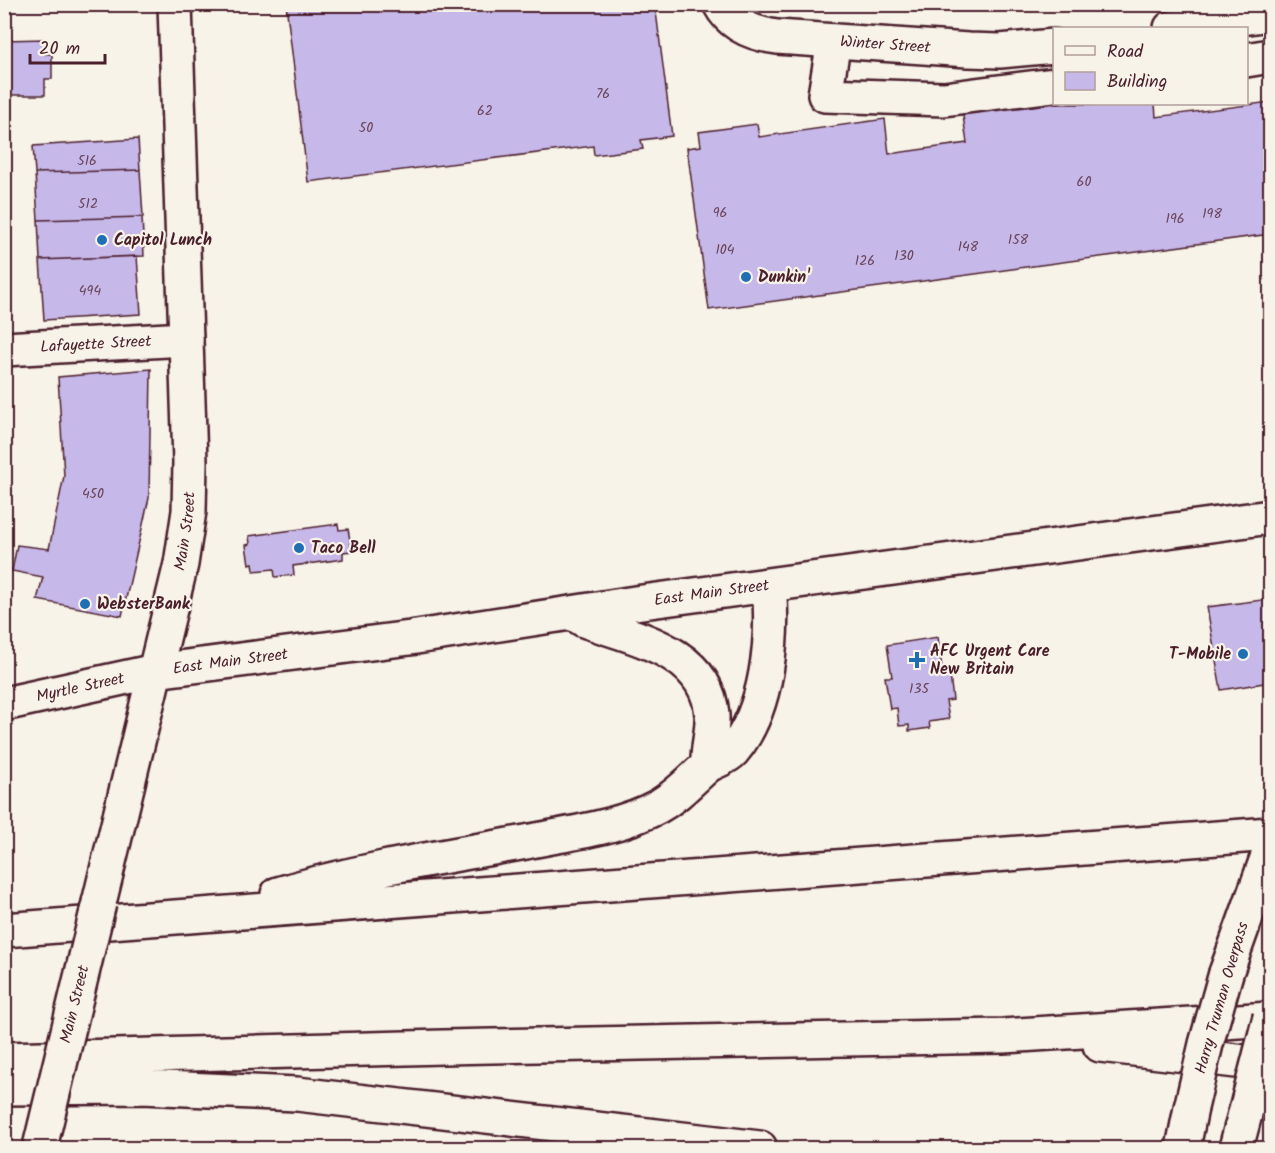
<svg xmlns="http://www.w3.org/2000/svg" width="1275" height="1153" viewBox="0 0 1275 1153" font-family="Kalam,sans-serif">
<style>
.building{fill:#c7b8ea;stroke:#4a1f2b;stroke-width:1.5}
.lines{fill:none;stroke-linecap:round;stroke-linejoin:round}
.minor-casing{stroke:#4a1f2b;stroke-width:38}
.major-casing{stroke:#4a1f2b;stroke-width:38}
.highway-casing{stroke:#4a1f2b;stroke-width:38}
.minor{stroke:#f7f3e8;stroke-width:33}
.major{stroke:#f7f3e8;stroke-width:33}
.highway{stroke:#f7f3e8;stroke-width:33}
.major-bridge-casing{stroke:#4a1f2b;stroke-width:38;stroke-linecap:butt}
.major-bridge{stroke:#f7f3e8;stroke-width:33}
.poi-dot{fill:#1f6fb2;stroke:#f7f3e8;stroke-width:2}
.labels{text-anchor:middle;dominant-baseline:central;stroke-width:4.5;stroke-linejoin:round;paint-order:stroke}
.number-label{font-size:14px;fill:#69455b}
.street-label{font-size:16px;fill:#4a1f2b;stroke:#f7f3e8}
.poi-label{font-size:16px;font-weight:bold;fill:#4a1f2b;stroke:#f7f3e8;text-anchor:start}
</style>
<rect width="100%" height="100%" fill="#f7f3e8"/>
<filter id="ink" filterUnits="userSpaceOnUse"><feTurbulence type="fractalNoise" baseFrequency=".0167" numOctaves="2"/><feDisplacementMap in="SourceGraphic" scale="12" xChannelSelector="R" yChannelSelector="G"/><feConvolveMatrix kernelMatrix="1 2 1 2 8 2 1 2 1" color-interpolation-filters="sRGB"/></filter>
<g filter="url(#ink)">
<path class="building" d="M286,4H655L672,136L641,140L643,149L594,155L593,146L308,182Z
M45,39V54H52V79H45V95H4V40Z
M1054,96V104H1155L1156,117L1270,102V234L709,310L687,148L701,146L699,132L757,124L759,137L885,119L889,154L967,143L962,109Z
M138,139L140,170L35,173L33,146Z
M140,170L143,217L38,220L35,173Z
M142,217L144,256L40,260L38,220Z
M137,256L141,314L44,320L40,260Z
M151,369L149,498L122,616L37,600L43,577L12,571L17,545L49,549L64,476L58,377Z
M338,524L339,530L348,529L352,551L343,552V559L293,566L294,575L275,577L274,569L254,571L253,563L249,564L246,545L250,544L249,536Z
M1270,599V682L1221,690L1207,607Z
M938,637L942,668L949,667L953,700L946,701L949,719L929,722L930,728L909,731V725L899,726L897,708L890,709L885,677H892L887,645Z"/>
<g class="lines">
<g class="minor-casing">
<g id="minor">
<path id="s1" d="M720,4C731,25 754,34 777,37L968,50L1000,51L1054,46"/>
<path d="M1171,28L1270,14"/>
<path d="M834,41L825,95L944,99L1054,85"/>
<path d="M1246,60L1270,56"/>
<path id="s2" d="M4,349L186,339"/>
<path id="s3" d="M4,704L155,671"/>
</g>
</g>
<g class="major-casing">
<g id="major">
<path id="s4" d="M155,671L410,638L635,603L1270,517"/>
<path id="s5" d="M99,903L181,564L189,511L190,462L175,4"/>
<path d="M1226,973L1270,850"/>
<path d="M1183,1148L1191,1108"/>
<path d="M1236,1148L1245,1114"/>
</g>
</g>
<g class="highway-casing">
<path id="highway" d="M573,613L584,620C633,638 707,650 712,715C713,732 707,748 708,765
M278,894C358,870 443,857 526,842C569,833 618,828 657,807C677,796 690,781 706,767C714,760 725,760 733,751C768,710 774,637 769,586
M4,930L1270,834
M1100,1045L1270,1065
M4,1059L443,1047L1003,1036L1270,1019
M4,1088L142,1087L297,1094L760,1148"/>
</g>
<use href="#minor" class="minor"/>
<use href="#major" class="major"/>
<use href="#highway" class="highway"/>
<g class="major-bridge-casing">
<g id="major-bridge">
<path d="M1191,1108L1206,1044L1226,973"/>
<path d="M1245,1114L1270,1017"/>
<path id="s6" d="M40,1147L99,903"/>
</g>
</g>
<use href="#major-bridge" class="major-bridge"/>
</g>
</g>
<g class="poi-dot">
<circle cx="102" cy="240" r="6"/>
<circle cx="746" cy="277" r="6"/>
<circle cx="299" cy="548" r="6"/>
<circle cx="85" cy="604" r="6"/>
<circle cx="1243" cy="654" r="6"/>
<path d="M914 651h6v6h6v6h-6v6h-6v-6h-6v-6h6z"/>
</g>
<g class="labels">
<g class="number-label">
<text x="603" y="94">76</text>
<text x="485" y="111">62</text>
<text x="366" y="128">50</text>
<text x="87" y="161">516</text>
<text x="1084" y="182">60</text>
<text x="88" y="204">512</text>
<text x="720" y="213">96</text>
<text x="1212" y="214">198</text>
<text x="1175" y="219">196</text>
<text x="1018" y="240">158</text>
<text x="968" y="247">148</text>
<text x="725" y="250">104</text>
<text x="904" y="256">130</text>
<text x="865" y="261">126</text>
<text x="90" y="291">494</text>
<text x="93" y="494">450</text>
<text x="919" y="689">135</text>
</g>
<g class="street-label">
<text stroke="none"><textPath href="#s1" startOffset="177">Winter Street</textPath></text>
<text stroke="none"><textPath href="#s2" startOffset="92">Lafayette Street</textPath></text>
<text stroke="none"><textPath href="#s5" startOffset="382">Main Street</textPath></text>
<text stroke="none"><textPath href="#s4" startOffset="562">East Main Street</textPath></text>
<text stroke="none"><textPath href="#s4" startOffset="76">East Main Street</textPath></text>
<text stroke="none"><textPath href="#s3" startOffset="78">Myrtle Street</textPath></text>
<text transform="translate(1222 998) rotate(-74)">Harry Truman Overpass</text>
<text stroke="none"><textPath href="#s6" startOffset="147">Main Street</textPath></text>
</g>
<g class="poi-label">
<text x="114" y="240">Capitol Lunch</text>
<text x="758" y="277">Dunkin'</text>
<text x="311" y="548">Taco Bell</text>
<text x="97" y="604">WebsterBank</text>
<text x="930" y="651">AFC Urgent Care<tspan x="930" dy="18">New Britain</tspan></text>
<text x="1231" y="654" text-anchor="end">T-Mobile</text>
</g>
</g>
<rect width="1275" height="1153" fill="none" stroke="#f7f3e8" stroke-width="24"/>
<rect x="12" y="12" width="1251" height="1129" fill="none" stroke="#4a1f2b" stroke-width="2" filter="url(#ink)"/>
<rect x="1053" y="27" width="195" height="78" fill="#f7f3e8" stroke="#b29e9c" stroke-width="1.5"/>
<rect x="1065" y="46" width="30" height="9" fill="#f7f3e8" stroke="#b29e9c" stroke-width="1.5"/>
<text x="1107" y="57" font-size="18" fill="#4a1f2b">Road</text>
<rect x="1065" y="72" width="30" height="18" fill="#c7b8ea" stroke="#b29e9c" stroke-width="1.5"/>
<text x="1107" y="87" font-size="18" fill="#4a1f2b">Building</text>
<path d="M30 54v9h75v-9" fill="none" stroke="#4a1f2b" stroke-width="3"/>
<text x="39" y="54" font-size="18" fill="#4a1f2b" stroke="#f7f3e8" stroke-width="4.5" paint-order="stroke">20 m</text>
</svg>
